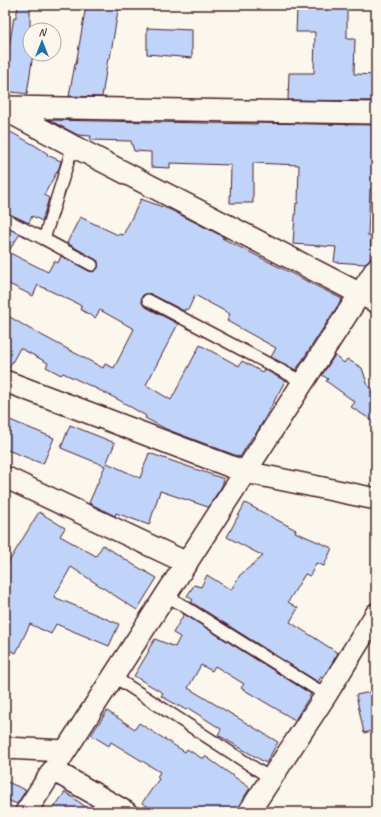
<svg xmlns="http://www.w3.org/2000/svg" width="381" height="817" viewBox="0 0 381 817" font-family="Caveat,sans-serif">
<style>
.building{fill:#c0d3f8;stroke:#4a1f2b}
.lines{fill:none;stroke-linecap:round;stroke-linejoin:round}
.service-casing{stroke:#4a1f2b;stroke-width:14}
.minor-casing{stroke:#4a1f2b;stroke-width:24}
.service{stroke:#fbf7ec;stroke-width:11}
.minor{stroke:#fbf7ec;stroke-width:21}
</style>
<rect width="100%" height="100%" fill="#fbf7ec"/>
<filter id="ink" filterUnits="userSpaceOnUse"><feTurbulence type="fractalNoise" baseFrequency=".025" numOctaves="2"/><feDisplacementMap in="SourceGraphic" scale="8" xChannelSelector="R" yChannelSelector="G"/><feConvolveMatrix kernelMatrix="1 2 1 2 8 2 1 2 1" color-interpolation-filters="sRGB"/></filter>
<g filter="url(#ink)">
<path class="building" d="M18,5H30V54H33L27,94L5,91V66H6L14,17L16,18Z
M86,5H119L110,58H108L102,97L69,96L75,64H76Z
M297,9H347V39H355L354,74L376,75V101L288,100L289,73H314L315,32H296Z
M147,28L192,30V58L147,54Z
M49,120L257,124V123L376,125L374,189H370L368,236H371L370,259L365,264L334,262L336,247L293,244L296,203H298L299,165L253,163V203H230L231,165L170,163V168L151,167V152L134,151L131,141L90,140L91,136L78,135Z
M5,129L36,146L48,154L47,155L61,161L59,168L44,195L49,198L42,221L32,216L29,223L5,212Z
M141,199L171,210L226,238H222L342,299L296,370L271,357L276,348L227,321L230,314L195,295L188,310L185,309L184,311L151,294H145L142,296L141,301L144,306L178,324L146,385L171,400L200,345L239,366L242,361L262,372L264,369L285,381L265,418L254,437L253,436L240,457L166,429L145,418L146,416L119,400L97,389L63,373L61,375L46,367L48,363L20,348L8,370L5,369V314L30,329L103,368L105,364L114,368L134,329L100,310L95,318L80,309L82,306L38,285L33,296L5,282V227L20,234L8,252L48,272L54,261L58,263L61,256L89,271L93,272L98,268V261L67,243L80,217L118,235L119,234L123,235Z
M335,355L344,363L347,359L362,368L368,386L376,391V423L351,407L355,402L326,381L328,379L322,375Z
M5,418L54,438L43,464L5,449Z
M70,425L115,443L106,464L107,463L140,478L149,453L224,479L222,486L208,507L160,491L149,525L116,513L115,516L89,503L105,466L61,448Z
M245,503L296,530L295,532L332,548L324,566L316,563L310,576L305,574L288,602L298,608L290,622L338,653L323,678L321,677L318,682L191,602L193,600L187,596L194,585L201,587L207,575L231,590L240,575L263,556L227,537Z
M39,512L65,528L60,536L96,556L103,545L134,565L157,578L137,610L71,567L54,597L119,624L109,646L56,624L51,634L30,624L16,653L5,648V568Z
M184,614L311,694L295,720L241,688L244,684L215,666L212,671L201,665L188,688L278,742L266,763L218,735L221,729L188,708L186,710L161,696L163,693L134,676L149,651L148,650L155,639L175,647L180,637L173,633Z
M376,691V730L364,733L356,695Z
M107,711L135,729L139,723L185,752L187,749L203,759L205,756L250,788L239,805L237,812H157L142,803L159,779L157,777L160,772L111,742L109,746L91,735Z
M5,781L26,790L17,804L5,799Z
M65,792L93,812H51Z"/>
<g class="lines">
<g class="service-casing">
<path id="service" d="M5,219L44,239L92,265
M44,239L73,146
M148,300L303,382
M166,595L326,695
M113,676L270,778"/>
</g>
<g class="minor-casing">
<path id="minor" d="M5,107L376,113
M5,110L73,146L376,302
M5,381L245,472L376,499
M5,477L187,563
M5,748L65,751
M53,770L126,812
M26,812L376,269
M249,812L326,695L376,614"/>
</g>
<use href="#service" class="service"/>
<use href="#minor" class="minor"/>
</g>
</g>
<rect width="381" height="817" fill="none" stroke="#fbf7ec" stroke-width="20"/>
<rect x="10" y="10" width="361" height="797" fill="none" stroke="#4a1f2b" stroke-width="1.5" filter="url(#ink)"/>
<g transform="translate(42 42)"><circle r="19" fill="#fbf7ec" stroke="#b4a19f"/>
<path d="M0-3L7 15L0 10L-7 15Z" fill="#1f6fb2"/>
<text y="-6" font-size="11" font-weight="bold" text-anchor="middle" fill="#4a1f2b">N</text>
</g>
</svg>
